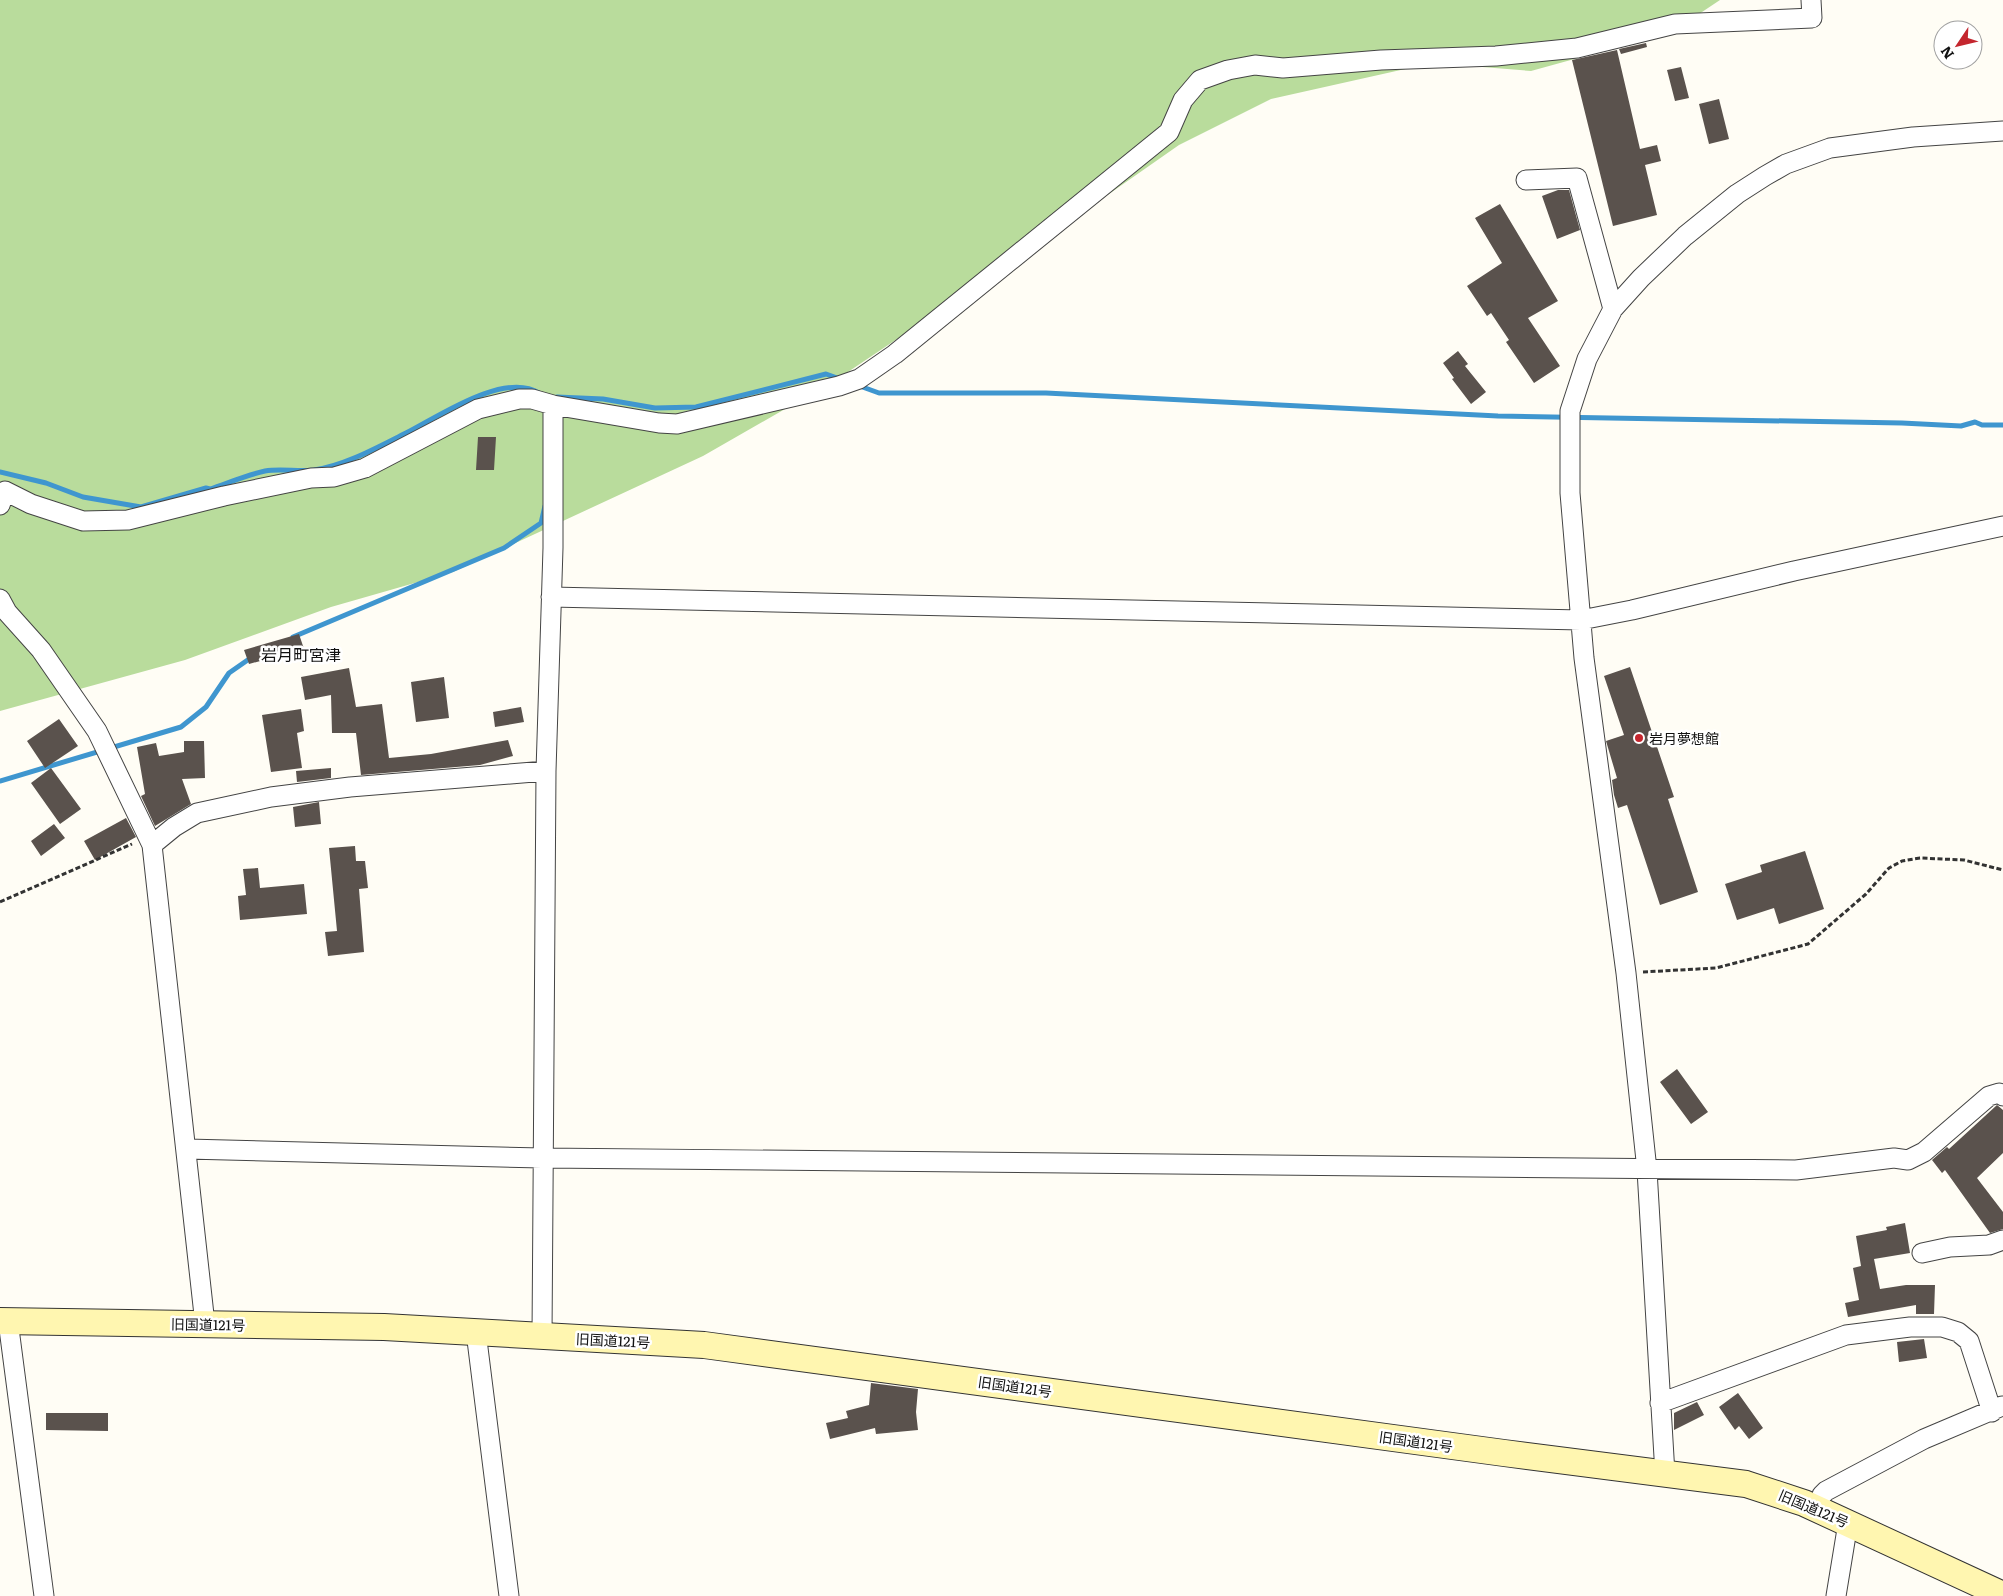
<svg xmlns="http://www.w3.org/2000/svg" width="2003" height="1596" viewBox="0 0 2003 1596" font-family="Literata,'Noto Sans JP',serif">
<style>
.forest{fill:#b9dc9c}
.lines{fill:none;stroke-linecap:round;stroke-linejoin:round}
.stream{stroke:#3f96cf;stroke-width:5}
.building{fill:#5a524d}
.street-casing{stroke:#444;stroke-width:21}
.secondary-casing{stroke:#333;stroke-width:28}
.path{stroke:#333;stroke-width:3;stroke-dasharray:5 2.5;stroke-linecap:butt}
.street{stroke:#fff;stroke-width:19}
.secondary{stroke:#fff6b0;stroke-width:26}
.poi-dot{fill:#c4262e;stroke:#fff;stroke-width:2}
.labels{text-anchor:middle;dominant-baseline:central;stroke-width:5;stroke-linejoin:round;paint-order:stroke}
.poi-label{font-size:14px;fill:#111;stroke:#fff;text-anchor:start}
.street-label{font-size:14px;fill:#111;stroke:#fff}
.quarter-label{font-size:16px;fill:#111;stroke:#fff}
</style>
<rect width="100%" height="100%" fill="#fffdf5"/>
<path class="forest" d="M0,0H1720L1672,32L1531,71L1432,63L1271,99L1179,145L1016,259L839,378L703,456L453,572L331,607L185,660L0,711Z"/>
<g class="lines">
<path class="stream" d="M857,385L879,393H1046L1498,416L1902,423L1961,426L1975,422L1982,425H2003
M557,397L603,399L655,408L696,407L826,374L840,379
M0,472L46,483L83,497L141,507L206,488L210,489C228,483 247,475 265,471C281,468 298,472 314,470C346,465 378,447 406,433C438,417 504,371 539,393
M293,637L504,548L541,523L545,506
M0,781L181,727L206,707L229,673L252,657"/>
</g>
<path class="building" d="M1646,43L1647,47L1621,54L1619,49Z
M1617,50L1640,149L1657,145L1661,161L1645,165L1657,215L1613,226L1572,60Z
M1681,67L1689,98L1675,101L1667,70Z
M1719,99L1729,139L1709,144L1699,104Z
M1558,190H1569L1580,230L1557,239L1542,196Z
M1500,204L1558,301L1528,318L1560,366L1534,383L1506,342L1509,340L1491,313L1487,316L1467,286L1502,263L1475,218Z
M1458,351L1468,364L1465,366L1486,392L1471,404L1452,379L1454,378L1443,363Z
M478,437H496L494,470H476Z
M299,634L304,649L249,664L244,650Z
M1630,667L1674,797L1668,799L1698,892L1660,905L1627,805L1618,808L1614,795L1612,780L1617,778L1606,741L1624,735L1604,676Z
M349,668L356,707L382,704L389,758L431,754L508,740L513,756L480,765L361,775L356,733H332L331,695L305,700L301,677Z
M444,677L449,718L416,722L411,682Z
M521,707L524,722L495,727L493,712Z
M301,709L304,731L297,733L302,768L271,772L262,715Z
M59,719L78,746L45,768L27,741Z
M184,741H204L205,778L182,779L191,804L155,826L141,796L145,794L137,747L156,743L159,756L184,752Z
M51,768L81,809L60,824L31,783Z
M331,768V778L297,782L296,771Z
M319,802L321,824L295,827L293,807Z
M126,818L136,837L95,860L84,841Z
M54,824L65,838L41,856L31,841Z
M355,846L356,861H365L368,888L359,889L364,952L328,956L325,932L337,931L329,848Z
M1805,851L1824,909L1779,924L1774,908L1737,920L1725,884L1762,872L1760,865Z
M258,868L260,888L304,884L307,914L240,920L238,896L246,895L243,869Z
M1677,1069L1708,1112L1691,1124L1660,1082Z
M1997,1105L2003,1110V1153L1977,1178L2003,1212V1229L1990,1233L1945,1170L1942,1173L1932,1160L1947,1147L1949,1149Z
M1905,1223L1910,1253L1874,1259L1880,1289L1906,1285H1935L1934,1314H1916V1305L1848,1317L1845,1303L1859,1300L1853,1268L1861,1266L1856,1236L1887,1230L1886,1227Z
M1924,1339L1927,1358L1899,1362L1897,1342Z
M871,1383L918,1389L916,1412L918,1430L876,1434L875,1428L830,1439L826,1423L848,1418L846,1411L869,1405Z
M1738,1393L1763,1428L1749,1439L1739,1426L1735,1430L1719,1407Z
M1697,1402L1704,1415L1674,1430V1413Z
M46,1413H108V1431L46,1430Z"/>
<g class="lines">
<g class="street-casing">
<path id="street" d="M1526,180L1577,178L1613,309
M0,505L5,491L31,504L83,521L128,520L224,496L311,478L334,477L365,468L478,409L519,399H532L553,405L659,423L677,424L839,386L859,379L895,354L1169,132L1183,100L1200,80L1228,70L1255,65L1283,68L1381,60L1496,56L1577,48L1675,24L1812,18L1811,0
M551,597L1581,620L1632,610L1794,571L2003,526
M0,599L7,612L41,650L97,731L152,845L205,1324
M152,845L174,827L197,813L271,797L350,787L546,771
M187,1149L542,1158L1796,1170L1894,1158L1908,1160L1924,1152L1989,1096L1999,1093L2003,1096
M1922,1253L1950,1247L1989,1245L2003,1240
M8,1321L44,1596
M476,1332L509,1596
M542,1336L546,771L553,548V405
M1660,1403L1846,1335L1910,1327H1942L1958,1332L1969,1341L1992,1412
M1665,1474L1647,1170L1626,973L1584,658L1570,493V411L1587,359L1613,309L1641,278L1685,236L1737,194L1765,176L1786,164L1830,148L1913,137L2003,131
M1818,1509L1822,1495L1826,1491L1924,1439L2002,1406
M1836,1596L1848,1523"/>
</g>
<g class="secondary-casing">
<path id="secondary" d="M0,1321L384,1327L704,1345L1504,1453L1746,1484L1804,1503L2003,1595"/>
</g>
<path class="path" d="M0,902L132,844
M1643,972L1716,968L1808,944L1866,894L1889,868L1902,861L1920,858L1964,860L2003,870"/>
<use href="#street" class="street"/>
<use href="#secondary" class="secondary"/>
</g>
<circle class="poi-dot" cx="1639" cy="738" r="5"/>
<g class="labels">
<g class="poi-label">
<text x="1649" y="738">岩月夢想館</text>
</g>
<g class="street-label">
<text transform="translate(208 1324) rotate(1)">旧国道121号</text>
<text transform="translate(613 1340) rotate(3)">旧国道121号</text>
<text transform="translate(1015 1386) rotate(8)">旧国道121号</text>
<text transform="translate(1416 1441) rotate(8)">旧国道121号</text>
<text transform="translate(1814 1508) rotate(23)">旧国道121号</text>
</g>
<g class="quarter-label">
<text x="301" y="654">岩月町宮津</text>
</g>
</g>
<g transform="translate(1958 45) rotate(235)"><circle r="24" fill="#ffffff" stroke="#a0a0a0"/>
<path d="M0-4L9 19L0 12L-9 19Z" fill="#c4262e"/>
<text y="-8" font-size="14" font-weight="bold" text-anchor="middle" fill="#111111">N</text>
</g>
</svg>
